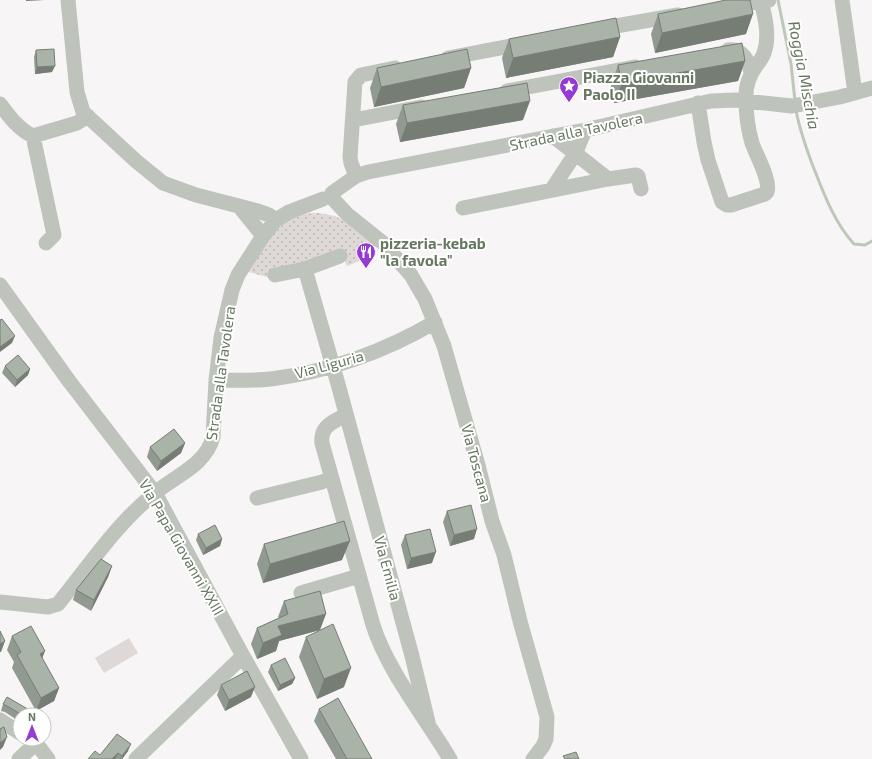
<svg xmlns="http://www.w3.org/2000/svg" width="872" height="759" viewBox="0 0 872 759" font-family="'Exo 2',sans-serif">
<style>
.grass{fill:#ded8d7}
.park{fill:url(#park-dots)}
.lines{fill:none;stroke-linecap:round;stroke-linejoin:round}
.stream{stroke:#bfc7b9;stroke-width:3}
.minor{stroke:#bec4bc;stroke-width:15}
.wall{fill:#919a90}
.shaded-wall{fill:#767d75}
.building{fill:#a9b3a7;stroke:#767d75}
.labels{text-anchor:middle;dominant-baseline:central;stroke-width:4;stroke-linejoin:round;paint-order:stroke}
.poi-label{font-size:15px;font-weight:bold;fill:#667860;stroke:#fff;text-anchor:start}
.street-label{font-size:15px;fill:#667860;stroke:#fff}
.water-label{font-size:16px;font-style:italic;fill:#697860;stroke:#fff}
</style>
<defs>
<pattern id="park-dots" width="8" height="8" patternUnits="userSpaceOnUse"><rect width="8" height="8" fill="#ded8d7"/><path d="M2 2h.1M6 6h.1" fill="none" stroke="#b8b4b2" stroke-width="1.8" stroke-linecap="round"/></pattern>
</defs>
<rect width="100%" height="100%" fill="#f8f5f7"/>
<path class="grass" d="M129,638L138,653L104,673L95,658Z"/>
<path class="park" d="M319,213L335,216L350,224L376,245L370,251L373,255L347,266L342,254L274,279L249,272C262,250 276,221 303,214C308,213 314,213 319,213Z"/>
<g class="lines">
<path class="stream" d="M778,0L791,64L795,101
M796,110C799,128 805,144 811,161C822,189 833,221 854,244L865,245L872,241"/>
<path class="minor" d="M68,0L77,92L83,112L136,161L163,183L196,195L258,211L269,215L276,220
M842,0L855,93
M731,6L769,0
M599,29L678,15
M728,50C742,48 749,61 751,73
M448,58L526,43
M507,91L635,67
M698,103L704,142L708,160L722,202L727,205H731L765,194L767,192C771,180 756,155 752,143C748,129 746,114 746,100C745,87 749,76 756,66C759,62 763,57 764,53C770,36 765,17 761,1
M0,104C9,116 19,130 33,136L77,123L88,116
M353,120L421,107
M33,136L54,235L46,243
M356,176L351,163L350,157L355,82L361,75L395,68
M608,179L636,175L638,176L641,189
M552,189L575,154L585,130
M332,193L356,176L368,172L585,130L711,101L736,100L792,106L840,97L872,88
M333,199L347,214L383,243L411,275L425,299L444,346L478,465L492,521L504,555L520,621L547,717L546,739L543,746L533,759
M239,206L263,236
M463,208L608,179L553,136
M305,269L338,384L412,656L428,722
M275,275L305,269L340,256
M0,285L69,381L155,493L243,656L136,759
M216,380C235,380 253,381 271,379C328,372 386,351 435,322
M346,415C333,422 320,426 322,443L373,625C387,670 425,717 450,759
M257,498L322,482L331,478
M301,593L359,576
M0,602L48,607L58,604C89,566 116,524 155,493C175,476 206,465 213,437L216,380L221,338L232,290L238,275L263,236L276,220L289,212L323,199
M243,656L301,759
M0,720L20,733
M29,739L36,743L48,759
M19,759L36,743"/>
</g>
<path class="wall" d="M658,14L746,34L655,53L651,34Z
M620,37L613,57L506,78L502,58L509,39Z
M36,50L52,72L35,74L34,57Z
M745,61L738,81L614,103L611,85L618,65Z
M377,68H471L464,88L374,107L370,88Z
M403,105L523,120L400,142L396,124Z
M5,366L30,369L28,375L15,387L2,373Z
M185,443L181,453L157,471L147,457L150,447Z
M447,511L474,539L450,546L443,522Z
M198,534L222,539L220,546L203,555L196,540Z
M405,535L432,563L407,569L401,545Z
M264,544L342,560L263,583L257,564Z
M112,566L108,577L91,611L73,600L76,590Z
M284,601L320,630L279,641L276,651L257,659L251,644L257,628L279,618L278,617Z
M12,636L42,658L59,688L54,701L36,711L12,668L14,662L7,650Z
M306,637L344,687L317,699L299,657Z
M271,665L295,678L292,684L278,691L268,672Z
M221,685L251,697L225,711L217,695Z
M3,704L38,715H20V722L5,712L1,711Z
M319,709L372,759H336L314,721Z
M128,751L122,759H88L100,755Z"/>
<path class="shaded-wall" d="M26,0H45L26,1Z
M753,14L746,34L655,53L662,33Z
M620,37L613,57L506,78L513,58Z
M745,61L738,81L614,103L622,83Z
M55,66L52,72L35,74L37,67Z
M471,68L464,88L374,107L381,87Z
M530,101L523,120L400,142L407,123Z
M15,336L12,343L0,352V347Z
M30,369L28,375L15,387L17,380Z
M185,443L181,453L157,471L161,461Z
M477,529L474,539L450,546L454,535Z
M222,539L220,546L203,555L206,548Z
M350,541L342,560L263,583L270,564Z
M436,552L432,563L407,569L411,558Z
M112,566L108,577L91,611L94,600Z
M326,614L320,630L279,641L276,651L257,659L263,643L278,626Z
M5,641L1,652H0V644Z
M45,651L40,664V654Z
M351,668L344,687L317,699L324,679Z
M295,678L292,684L278,691L280,685Z
M255,687L251,697L225,711L229,700Z
M59,688L54,701L36,711L41,698Z
M7,737L3,747L0,750V743Z
M131,744L128,751L122,759H121L122,756Z
M118,753L115,759H112Z"/>
<path class="building" d="M726,0H750L753,14L662,33L658,14Z
M616,18L620,37L513,58L509,39Z
M742,43L745,61L622,83L618,65Z
M54,49L55,66L37,67L36,50Z
M467,49L471,68L381,87L377,68Z
M527,83L530,101L407,123L403,105Z
M2,319L15,336L0,347V320Z
M18,355L30,369L17,380L5,366Z
M174,429L185,443L161,461L150,447Z
M471,505L477,529L454,535L447,511Z
M344,521L350,541L270,564L264,544Z
M215,525L222,539L206,548L198,534Z
M430,529L436,552L411,558L405,535Z
M101,559L112,566L94,600L76,590Z
M320,591L326,614L278,626L282,635L263,643L257,628L288,614L284,601Z
M333,624L351,668L324,679L306,637Z
M31,626L45,651L40,654L59,688L41,698L17,655L21,652L12,636Z
M0,631L5,641L0,644Z
M285,658L295,678L280,685L271,665Z
M247,671L255,687L229,700L221,685Z
M7,697L38,715H22L7,706L3,704Z
M338,698L372,759H347L319,709Z
M4,727L7,737L0,743V729Z
M117,734L131,744L122,756L118,753L112,759H88L95,751L100,755Z
M576,752L579,759H565L563,756Z"/>
<defs>
<g id="sight-pin" transform="scale(1)"><path d="M0 17L-7.5 6A9.5 9.5 0 1 1 7.5 6Z" fill="#953ad3" stroke="#fff"/><path d="M0-6L1.8-2.2L6-1.7L2.9 1.2L3.7 5.4L0 3.3L-3.7 5.4L-2.9 1.2L-6-1.7L-1.8-2.2Z" fill="#fff"/></g>
<g id="restaurant-pin" transform="scale(1)"><path d="M0 17L-7.5 6A9.5 9.5 0 1 1 7.5 6Z" fill="#953ad3" stroke="#fff"/><path d="M-5-6h1v4h1v-4h1v4h1v-4h1v5L-1.5 .5V6h-2V.5L-5-1ZM5-6V6H3V1.5H1.5Q1.5-4 5-6Z" fill="#fff"/></g>
</defs>
<g fill-rule="evenodd">
<use href="#sight-pin" x="569" y="86"/>
<use href="#restaurant-pin" x="366" y="252"/>
</g>
<g class="labels">
<g class="poi-label">
<text x="583" y="77">Piazza Giovanni<tspan x="583" dy="17">Paolo II</tspan></text>
<text x="380" y="243">pizzeria-kebab<tspan x="380" dy="17">"la favola"</tspan></text>
</g>
<g class="street-label">
<text transform="translate(576 131) rotate(-12)">Strada alla Tavolera</text>
<text transform="translate(329 364) rotate(-15)">Via Liguria</text>
<text transform="translate(220 373) rotate(-82)">Strada alla Tavolera</text>
<text transform="translate(477 463) rotate(75)">Via Toscana</text>
<text transform="translate(182 547) rotate(60)">Via Papa Giovanni XXIII</text>
<text transform="translate(388 568) rotate(75)">Via Emilia</text>
</g>
<g class="water-label">
<text transform="translate(805 75) rotate(79)">Roggia Mischia</text>
</g>
</g>
<g transform="translate(32 727)"><circle r="19" fill="#ffffff" stroke="#c2c9bf"/>
<path d="M0-3L7 15L0 10L-7 15Z" fill="#953ad3"/>
<text y="-6" font-size="11" font-weight="bold" text-anchor="middle" fill="#667860">N</text>
</g>
</svg>
